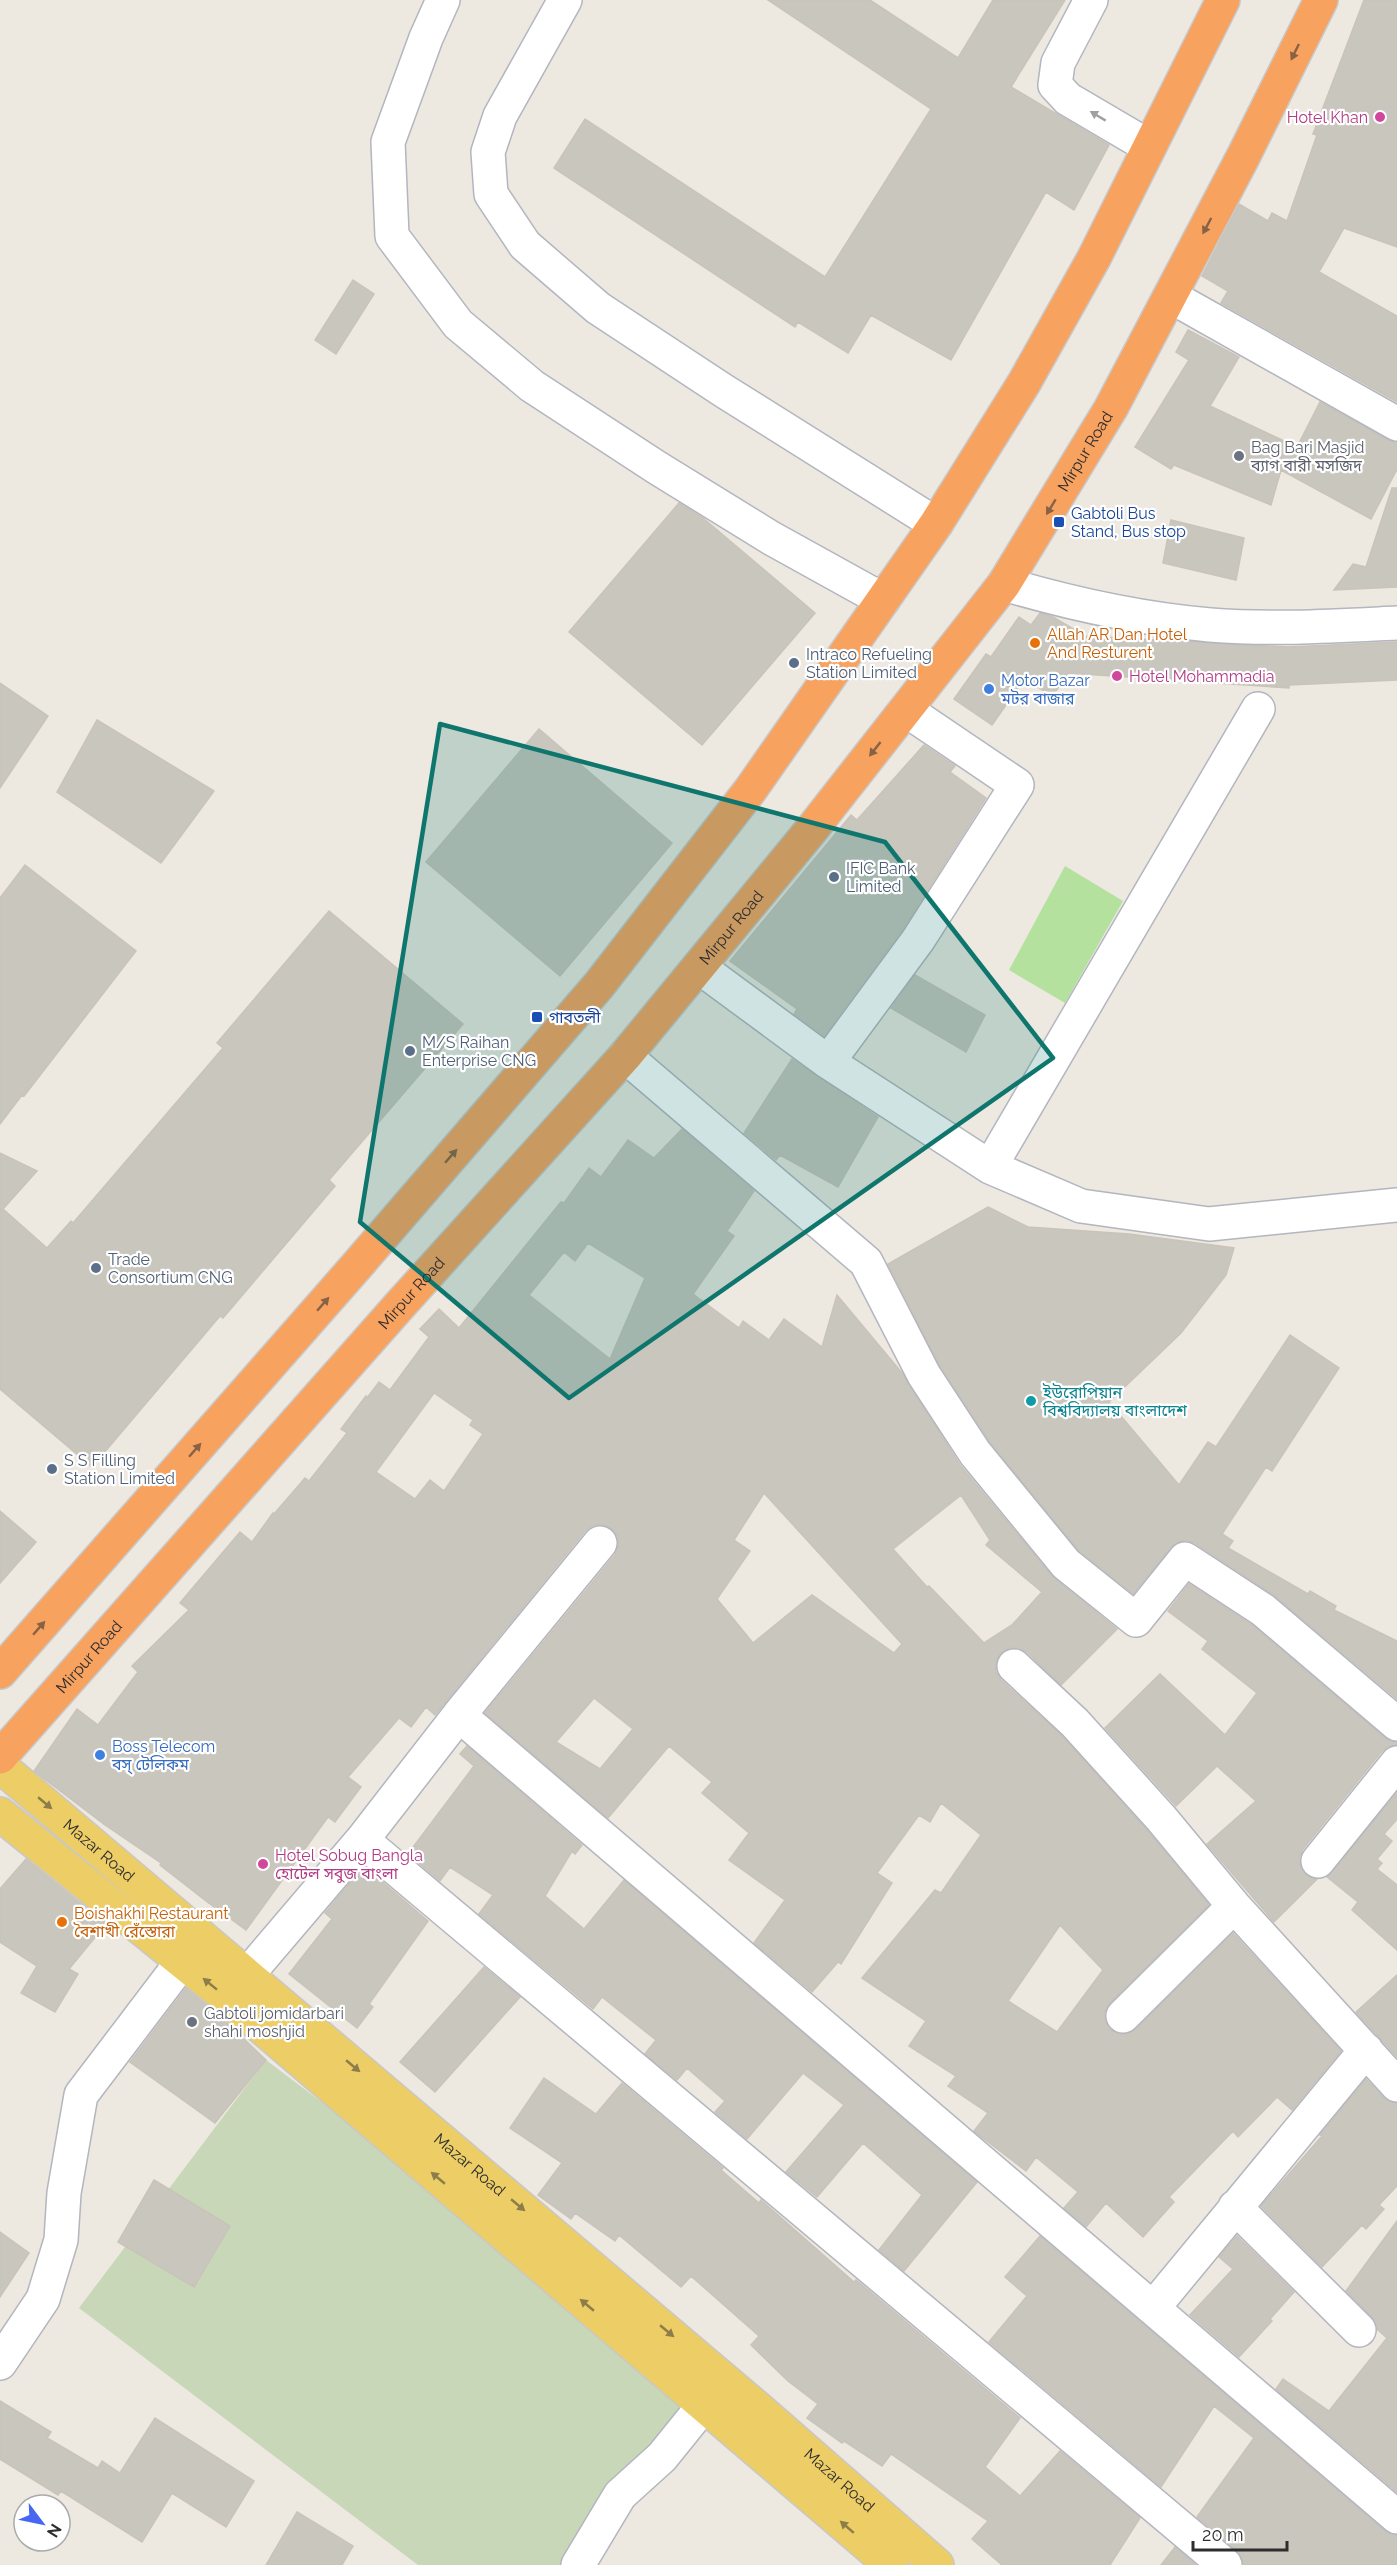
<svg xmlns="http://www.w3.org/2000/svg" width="1397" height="2565" viewBox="0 0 1397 2565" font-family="Raleway,'Noto Sans Bengali',sans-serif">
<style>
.green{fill:#b5e19f}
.cemetery{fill:#c7d7b8}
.building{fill:#c9c6be;stroke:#c9c3b9;stroke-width:1.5;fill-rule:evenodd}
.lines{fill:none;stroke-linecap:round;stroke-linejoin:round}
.minor-casing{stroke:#b3b6bf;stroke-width:36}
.major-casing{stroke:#c8c8c8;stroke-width:36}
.highway-casing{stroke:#c8c8c8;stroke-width:36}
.minor{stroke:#fff;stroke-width:33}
.major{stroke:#eccd66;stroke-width:33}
.highway{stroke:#f8a260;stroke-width:33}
.oneway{fill:#886244}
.oneway2{fill:#a0a0a0}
.oneway3{fill:#8c7d4a}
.marked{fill:#0f766e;fill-opacity:0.2;stroke:#0f766e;stroke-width:4.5;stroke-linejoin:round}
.hotel-dot{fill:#d1479c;stroke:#fff;stroke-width:2}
.worship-dot{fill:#6b7280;stroke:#fff;stroke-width:2}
.transit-dot{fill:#1a4fb4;stroke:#fff;stroke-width:2}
.food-dot{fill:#e8710a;stroke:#fff;stroke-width:2}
.service-dot{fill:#5c6f8a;stroke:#fff;stroke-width:2}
.shop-dot{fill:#3f7fe0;stroke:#fff;stroke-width:2}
.culture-dot{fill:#0f9aa8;stroke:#fff;stroke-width:2}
.labels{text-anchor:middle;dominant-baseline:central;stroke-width:4.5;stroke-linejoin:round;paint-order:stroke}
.hotel-label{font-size:16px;fill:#b23c85;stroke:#fff;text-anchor:start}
.worship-label{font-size:16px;fill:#5b616d;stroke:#fff;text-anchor:start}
.street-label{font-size:16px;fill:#2d2d2d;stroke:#fff}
.transit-label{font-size:16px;fill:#164399;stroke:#fff;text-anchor:start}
.food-label{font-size:16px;fill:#c56008;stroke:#fff;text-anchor:start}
.service-label{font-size:16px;fill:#4e5e75;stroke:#fff;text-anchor:start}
.shop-label{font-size:16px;fill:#366cbe;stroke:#fff;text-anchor:start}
.culture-label{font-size:16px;fill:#0d838f;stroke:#fff;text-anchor:start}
</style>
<rect width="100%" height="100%" fill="#ede8e0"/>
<path class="green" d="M1065,866L1123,901L1065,1003L1009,970Z"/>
<path class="cemetery" d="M266,2060L714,2399L589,2565H418L79,2308Z"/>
<path class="building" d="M768,0H870L958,58L993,0H1065L1011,87L1109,145L1074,210L1046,192L951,360L871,315L848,353L798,322L795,327L554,168L585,119L825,277L931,109Z
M1364,0H1397V247L1344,228L1319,272L1397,316V402L1221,303L1228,291L1202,276L1239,204L1268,221L1272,213L1287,221L1317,135L1313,134Z
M353,280L374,294L336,354L315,340Z
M1188,330L1239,357L1210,406L1297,447L1320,402L1388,440L1397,443V469L1371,519L1281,470L1271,505L1174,465L1171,469L1135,447L1189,360L1176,352Z
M1392,488H1397V587L1334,590L1353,564L1366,567Z
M679,503L703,518L815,613L702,745L569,632Z
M1171,520L1244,538L1236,580L1163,563Z
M1040,613L1053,617L1085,636L1288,647L1397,642V680L1289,685V688L1068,673L1052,697L1025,678L992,725L954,699L986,654L991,657L1019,617L1031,625Z
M0,683L48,716L0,788Z
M97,720L214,791L161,863L57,792Z
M539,729L672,843L560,976L426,862Z
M924,745L955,766L950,772L986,798L903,929L824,1036L794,1014L797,1009L730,961L851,815L857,820Z
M25,865L136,951L24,1096L22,1095L0,1124V898Z
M329,911L463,1024L329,1180L335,1186L223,1318L220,1316L92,1467L0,1389V1153L37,1171L3,1209L47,1248L71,1221L73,1223L223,1048L217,1043Z
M915,975L985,1015L966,1052L891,1008Z
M792,1059L878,1117L838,1187L780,1155L776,1160L744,1133Z
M682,1129L754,1191L727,1231L734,1236L693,1294L739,1328L743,1321L769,1340L784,1319L822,1347L837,1295L902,1373L960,1465L1052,1576L1117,1629L1061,1685L1027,1652L1019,1648H1009L1001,1653L996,1662V1672L1001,1680L1062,1736L1147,1830L1209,1905L1110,2003L1105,2012V2020L1109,2029L1119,2034H1128L1136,2029L1233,1933L1341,2051L1292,2110L1277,2097L1238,2137L1233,2131L1169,2197L1174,2202L1143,2237L1106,2203L1086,2227L1064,2208L1078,2192L1036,2157L1026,2171L974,2131L988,2113L948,2086L956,2076L909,2046L926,2021L862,1978L935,1890L941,1893L981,1835L941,1803L930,1822L919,1815L877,1873L892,1883L841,1964L838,1962L812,1992L754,1943L785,1900L729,1860L749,1833L702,1793L712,1782L669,1746L608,1818L485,1713L615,1555L618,1547V1537L612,1529L604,1525H594L585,1531L435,1715L426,1707L411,1727L399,1718L348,1777L361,1787L335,1822L328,1817L246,1930L206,1901L160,1865L161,1863L105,1825L34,1771L77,1709L98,1725L138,1672L132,1666L189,1610L180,1603L240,1532L252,1542L273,1513L274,1514L305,1478L309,1481L347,1433L341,1429L366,1396L367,1398L379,1382L390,1390L429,1337L420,1329L439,1309L459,1328L561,1202L564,1203L589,1168L601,1177L628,1140L654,1158ZM588,1243L645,1278L610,1359L529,1295L564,1252L575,1261ZM434,1393L473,1420L470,1425L483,1434L444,1491L430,1480L415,1499L376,1472ZM764,1493L902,1644L894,1653L812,1595L753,1643L717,1599L750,1551L734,1540ZM961,1495L990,1540L986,1545L1042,1592L1012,1625L984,1643L929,1586L927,1587L893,1549ZM594,1698L633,1729L600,1769L556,1742ZM1060,1925L1103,1970L1057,2032L1008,2001Z
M988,1207L1028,1227L1129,1234L1234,1248L1226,1275L1181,1333L1109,1402L1179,1485L1208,1442L1216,1447L1290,1335L1339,1368L1272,1471L1266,1467L1222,1534L1233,1541L1228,1548L1308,1594L1310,1591L1336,1606L1334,1610L1397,1641V1699L1275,1596L1195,1543L1186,1540L1178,1542L1171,1547L1133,1594L1079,1551L990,1442L940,1366L888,1264Z
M0,1511L36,1542L0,1583Z
M1189,1584L1252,1625L1385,1738L1397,1742V1745L1390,1746L1382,1751L1303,1849L1299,1859L1301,1868L1307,1876L1317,1879L1274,1922L1207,1844L1256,1801L1217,1766L1176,1806L1105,1728L1160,1674L1225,1735L1257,1693L1202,1649L1208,1641L1168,1611Z
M467,1746L582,1845L575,1854L572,1851L545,1896L584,1929L624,1880L977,2182L904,2271L879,2250L922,2195L863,2143L817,2197L786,2172L844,2105L803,2073L747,2139L715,2112L725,2101L687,2068L677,2080L645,2054L656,2040L602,1997L593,2009L479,1914L493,1895L450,1867L440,1881L408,1854L474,1766L460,1754Z
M1397,1793V1819L1384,1834L1392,1841L1377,1859L1382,1863L1377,1869L1397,1885V1950L1352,1910L1358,1902L1327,1877Z
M26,1859L106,1924L69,1969L78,1974L55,2012L21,1993L37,1966L0,1942V1889Z
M364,1866L428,1921L369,2004L373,2007L357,2028L289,1974L332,1919L325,1913Z
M484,1967L520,1997L435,2092L400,2062Z
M1397,1975V2057L1356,2012Z
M186,1988L224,2020L266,2060L215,2123L130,2062Z
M544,2078L596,2114L622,2083L723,2168L721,2170L759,2203L761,2200L854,2282L856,2280L1020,2418L985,2467L1020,2496L1060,2451L1140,2518L1110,2565H1002L972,2539L988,2521L891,2454L882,2466L844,2441L842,2443L807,2418L818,2404L788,2381L751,2345L759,2336L691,2276L681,2287L619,2235L615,2241L575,2213L571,2219L538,2195L562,2163L510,2128Z
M1366,2079L1384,2098L1397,2103V2186L1379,2205L1384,2209L1366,2229L1362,2225L1322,2267L1261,2206L1322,2136L1320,2135Z
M154,2180L230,2226L194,2287L118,2242Z
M1397,2221V2492L1276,2389L1283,2379L1329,2411L1387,2338L1377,2329L1372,2317L1346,2291Z
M0,2232L29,2253L0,2297Z
M1040,2236L1385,2531L1397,2535V2565H1243L1242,2558L1237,2551L1197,2517L1254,2438L1214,2406L1161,2487L989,2342L1027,2296L1005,2277Z
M1237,2236L1294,2292L1270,2319L1272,2321L1239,2357L1190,2315L1233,2269L1219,2257Z
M0,2401L51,2432L47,2438L98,2468L102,2461L120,2473L155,2418L254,2481L226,2527L172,2493L142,2542L61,2491L58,2495L0,2459Z
M297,2512L353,2546L342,2565H266Z
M1175,2547L1196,2565H1161Z"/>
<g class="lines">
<g class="minor-casing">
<path id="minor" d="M443,0L426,38L388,142L392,236L458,324L532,386L656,467L771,538L883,600
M565,0L500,116L488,152L491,194L525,245L598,308L724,391L936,524
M1091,0L1058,63L1055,85L1068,99L1148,146
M1170,296L1397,424
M1004,584C1072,604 1140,619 1210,625C1272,630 1335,626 1397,623
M699,967L828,1062L990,1167L1081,1206L1209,1224L1397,1205
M625,1056L866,1262L924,1375L975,1453L1066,1564L1136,1620L1185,1559L1263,1610L1397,1724
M828,1062L918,940L1017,785L906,710
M990,1167L1258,709
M1014,1666L1075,1723L1161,1818L1234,1906L1397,2085
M459,1715L1397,2517
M362,1840L1225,2565
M1318,1861L1397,1763
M247,1975L362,1840L459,1715L600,1543
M1123,2016L1234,1906
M1235,2207L1359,2330
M1153,2308L1366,2050
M0,2363L43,2299L61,2240L64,2193L81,2095L182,1962
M578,2565L620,2495L662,2457L704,2405"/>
</g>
<g class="major-casing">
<g id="major">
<path id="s1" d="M0,1766L761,2411L937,2565"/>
<path d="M0,1814L226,1997L891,2565"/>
</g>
</g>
<g class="highway-casing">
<g id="highway">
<path d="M0,1672L360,1262L599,985L751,789L936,524L1024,383L1094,258L1223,0"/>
<path id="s2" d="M0,1757L400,1305L625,1056L812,829L1004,584L1111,408L1243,157L1321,0"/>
</g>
</g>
<use href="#minor" class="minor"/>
<use href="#major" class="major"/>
<use href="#highway" class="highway"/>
</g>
<defs><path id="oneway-solid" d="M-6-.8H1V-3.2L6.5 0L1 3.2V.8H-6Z" transform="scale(1.5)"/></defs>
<g class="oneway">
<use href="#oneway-solid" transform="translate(1295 52) rotate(116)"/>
<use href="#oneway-solid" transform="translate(1207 226) rotate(118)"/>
<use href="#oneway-solid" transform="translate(1051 507) rotate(121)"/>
<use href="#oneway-solid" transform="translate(875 749) rotate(128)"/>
<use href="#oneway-solid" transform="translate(451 1156) rotate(-49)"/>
<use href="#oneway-solid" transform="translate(323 1304) rotate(-49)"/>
<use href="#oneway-solid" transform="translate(195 1450) rotate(-49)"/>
<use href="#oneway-solid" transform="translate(39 1628) rotate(-49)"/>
</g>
<use class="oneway2" href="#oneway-solid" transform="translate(1098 116) rotate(-149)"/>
<g class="oneway3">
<use href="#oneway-solid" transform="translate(45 1803) rotate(40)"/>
<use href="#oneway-solid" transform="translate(210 1984) rotate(-141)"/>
<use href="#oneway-solid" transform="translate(353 2066) rotate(40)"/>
<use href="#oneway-solid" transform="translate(438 2178) rotate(-140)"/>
<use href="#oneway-solid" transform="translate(518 2205) rotate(40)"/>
<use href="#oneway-solid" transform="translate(587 2305) rotate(-140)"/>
<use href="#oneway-solid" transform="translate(667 2331) rotate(40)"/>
<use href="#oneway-solid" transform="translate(847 2527) rotate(-139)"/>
</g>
<path class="marked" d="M440,724L885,842L1053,1058L569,1398L360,1222Z"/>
<g class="hotel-dot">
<circle cx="1380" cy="117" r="6"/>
<circle cx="1117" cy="676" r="6"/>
<circle cx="263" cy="1864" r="6"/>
</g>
<g class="worship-dot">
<circle cx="1239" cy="456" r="6"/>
<circle cx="192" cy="2022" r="6"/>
</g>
<g class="transit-dot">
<rect x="1053" y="516" width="12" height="12" rx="3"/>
<rect x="531" y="1011" width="12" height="12" rx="3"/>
</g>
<g class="food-dot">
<circle cx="1035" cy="643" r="6"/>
<circle cx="62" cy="1922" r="6"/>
</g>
<g class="service-dot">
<circle cx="794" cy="663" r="6"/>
<circle cx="834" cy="877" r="6"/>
<circle cx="410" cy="1051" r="6"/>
<circle cx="96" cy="1268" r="6"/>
<circle cx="52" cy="1469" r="6"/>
</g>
<g class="shop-dot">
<circle cx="989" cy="689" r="6"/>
<circle cx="100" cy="1755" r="6"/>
</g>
<circle class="culture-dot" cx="1031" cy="1401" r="6"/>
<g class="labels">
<g class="hotel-label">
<text x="1368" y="117" text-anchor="end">Hotel Khan</text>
<text x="1129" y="676">Hotel Mohammadia</text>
<text x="275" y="1855">Hotel Sobug Bangla<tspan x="275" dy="18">হোটেল সবুজ বাংলা</tspan></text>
</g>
<g class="worship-label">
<text x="1251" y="447">Bag Bari Masjid<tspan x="1251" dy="18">ব্যাগ বারী মসজিদ</tspan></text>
<text x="204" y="2013">Gabtoli jomidarbari<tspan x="204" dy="18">shahi moshjid</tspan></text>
</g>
<g class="street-label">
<text stroke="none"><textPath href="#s2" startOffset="1700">Mirpur Road</textPath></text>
<text stroke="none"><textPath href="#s2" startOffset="1106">Mirpur Road</textPath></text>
<text stroke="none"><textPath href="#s2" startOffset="620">Mirpur Road</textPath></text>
<text stroke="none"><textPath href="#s2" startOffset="134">Mirpur Road</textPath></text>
<text stroke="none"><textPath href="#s1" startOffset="130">Mazar Road</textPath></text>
<text stroke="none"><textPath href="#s1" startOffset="616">Mazar Road</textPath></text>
<text stroke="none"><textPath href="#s1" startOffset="1102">Mazar Road</textPath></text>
</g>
<g class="transit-label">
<text x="1071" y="513">Gabtoli Bus<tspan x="1071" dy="18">Stand, Bus stop</tspan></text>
<text x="549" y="1017">গাবতলী</text>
</g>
<g class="food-label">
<text x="1047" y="634">Allah AR Dan Hotel<tspan x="1047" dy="18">And Resturent</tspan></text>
<text x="74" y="1913">Boishakhi Restaurant<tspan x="74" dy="18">বৈশাখী রেঁস্তোরা</tspan></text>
</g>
<g class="service-label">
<text x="806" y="654">Intraco Refueling<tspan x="806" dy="18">Station Limited</tspan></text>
<text x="846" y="868">IFIC Bank<tspan x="846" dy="18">Limited</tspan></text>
<text x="422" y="1042">M/S Raihan<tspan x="422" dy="18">Enterprise CNG</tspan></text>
<text x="108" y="1259">Trade<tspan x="108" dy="18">Consortium CNG</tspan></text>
<text x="64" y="1460">S S Filling<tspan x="64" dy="18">Station Limited</tspan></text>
</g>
<g class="shop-label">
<text x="1001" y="680">Motor Bazar<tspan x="1001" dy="18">মটর বাজার</tspan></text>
<text x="112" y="1746">Boss Telecom<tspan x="112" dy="18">বস্ টেলিকম</tspan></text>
</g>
<g class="culture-label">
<text x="1043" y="1392">ইউরোপিয়ান<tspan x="1043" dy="18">বিশ্ববিদ্যালয় বাংলাদেশ</tspan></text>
</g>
</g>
<g transform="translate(42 2523) rotate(122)"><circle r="28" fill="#ffffff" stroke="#ababab" stroke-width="1.5"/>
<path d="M0-4.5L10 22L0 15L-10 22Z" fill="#4767f3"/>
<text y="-9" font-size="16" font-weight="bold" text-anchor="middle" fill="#2d2d2d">N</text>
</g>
<path d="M1193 2541v9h94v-9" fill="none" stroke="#2d2d2d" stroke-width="3"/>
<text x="1202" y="2541" font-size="18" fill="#2d2d2d" stroke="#ffffff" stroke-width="4.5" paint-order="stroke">20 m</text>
</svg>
